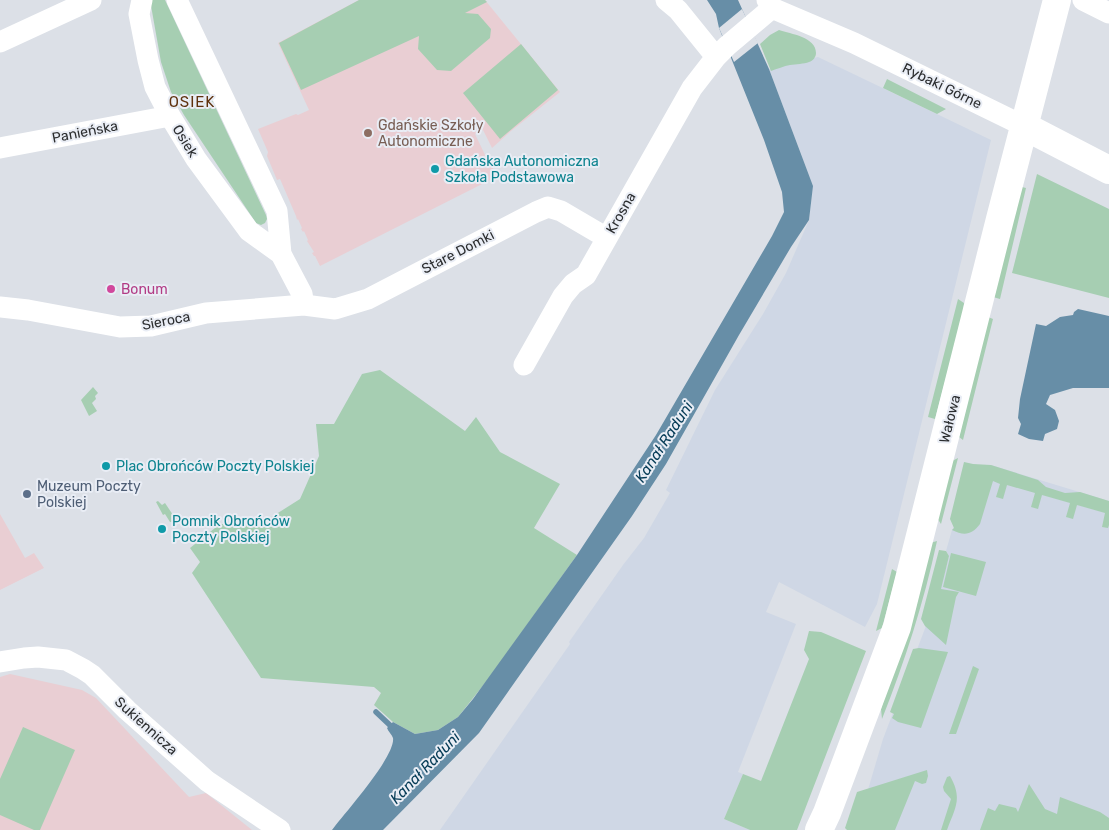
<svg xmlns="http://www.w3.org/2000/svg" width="1109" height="830" viewBox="0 0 1109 830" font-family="Rubik,sans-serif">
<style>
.built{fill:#cfd7e5}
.education{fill:#e9ced3}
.green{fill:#a6ceb2}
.water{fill:#678ea7}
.pier{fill:#dce0e7}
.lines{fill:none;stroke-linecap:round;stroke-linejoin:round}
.stream{stroke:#678ea7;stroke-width:5.5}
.street{stroke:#fff;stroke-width:21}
.secondary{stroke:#fff;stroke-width:28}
.education-dot{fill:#8d6e63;stroke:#e9edf5;stroke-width:2}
.culture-dot{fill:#0f9aa8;stroke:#e9edf5;stroke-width:2}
.hotel-dot{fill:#d1479c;stroke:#e9edf5;stroke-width:2}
.service-dot{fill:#5c6f8a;stroke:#e9edf5;stroke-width:2}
.labels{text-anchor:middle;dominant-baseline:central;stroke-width:4;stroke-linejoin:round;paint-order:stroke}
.street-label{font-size:14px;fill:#2c2e30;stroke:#e9edf5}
.education-label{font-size:14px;fill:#785e54;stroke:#e9edf5;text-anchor:start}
.culture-label{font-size:14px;fill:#0d838f;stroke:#e9edf5;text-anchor:start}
.hotel-label{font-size:14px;fill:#b23c85;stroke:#e9edf5;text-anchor:start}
.service-label{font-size:14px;fill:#4e5e75;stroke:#e9edf5;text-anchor:start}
.neighbourhood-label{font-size:15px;letter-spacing:1px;fill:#5f320e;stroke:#e9edf5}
.water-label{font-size:15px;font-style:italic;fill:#053b56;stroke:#e9edf5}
</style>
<rect width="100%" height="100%" fill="#dce0e7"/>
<path class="built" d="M818,57L991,140L877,604L865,627L779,582L766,612L796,624L738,772L743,774L724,819L750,830H440L570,644L569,642L623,565L644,538L670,493L666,490L715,390L763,314L786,273L809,220L813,186L769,69Z
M991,465L1109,501V830H856L883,739L940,589L949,556L946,551L952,530Z"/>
<path class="education" d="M359,0H485L560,92L511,131L492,148L483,130L475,134L487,159L498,176L320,266L315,256H314L312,253L314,252L307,241L308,240L304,231L303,232L301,229L302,228L298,219L297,220L296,216L280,179L277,180L267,156L268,152L258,129L296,114L298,115L309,110L278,43Z
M0,514L25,558L34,553L44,568L0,590Z
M10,674L82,690L96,698L189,797L206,793L252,830H0V677Z"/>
<path class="green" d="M150,0H165L266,215L267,219L265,223L261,225L256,223L184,115L171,92L161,62Z
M359,0H485L487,2L465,13L478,14L491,29L490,38L451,71L437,70L418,49L419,36L301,90L279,43Z
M779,30C791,34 816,37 816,53C816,57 813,61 809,62C804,64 796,64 790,65C784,66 777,69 771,71L760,44L770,35Z
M521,44L558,90L500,139L463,93Z
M887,79L946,109L937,114L883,88Z
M1037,174L1109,209V298L1012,273Z
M1022,187L1026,188L1000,299L993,297Z
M958,299L964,303L963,314L935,419L928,417Z
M988,317L993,319L963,440L959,437Z
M380,370L465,431L476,417L500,452L560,484L534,528L577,555L489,678L458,717L438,730L415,734L393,722L374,705L381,693L374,687L261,678L192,573L200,562L190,548L220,524H256L270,518L300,499L319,456L316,424H334L362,374Z
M93,387L98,393L95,396L96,399L92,403L97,411L89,416L81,400Z
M958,458L941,524L937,518L952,461Z
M964,462L973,464L991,465L1038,480L1046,487L1065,493L1080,492L1109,501V525L1108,528L1102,527L1105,513L1077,505L1073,519L1066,517L1070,503L1042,495L1038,509L1031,507L1035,493L1007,485L1003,499L996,497L1000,484L993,481L980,524C972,535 964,536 952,530L954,528L950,519Z
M158,501L162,505L165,503L173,515L175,514L181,521L170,522L165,514L163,515L156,502Z
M937,541C924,602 905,661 882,719L881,709L930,543Z
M939,550L946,551L949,556L941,589L959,592L956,597L946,645L925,626L921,619Z
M951,553L986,562L976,596L943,587Z
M892,569L897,572L882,628L876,631Z
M809,631L821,632L866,651L797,830H750L724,819L743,774L761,781L809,659L804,650Z
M919,648L948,652L921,728L898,722L892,718L894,714L890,712L913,649Z
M973,666L979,669L956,734H949Z
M23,727L75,750L40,830H34L0,815V779Z
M927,770L928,776L926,783L922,784L915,781L895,830H847L845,828L857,792Z
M950,776C963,799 955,808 947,830H941L951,799L944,791L943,787L947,777Z
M1029,784L1045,809L1057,814L1060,797L1100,812L1109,818V830H980L988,808L995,811L999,804L1016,808L1018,812Z"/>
<path class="water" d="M707,0H738L769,69L813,186L809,220L791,247L739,335L666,464L632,516L479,733L383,830H332C344,814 396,756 393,738C392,735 388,731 387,728L393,722L415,734L438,730L458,717L473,699L577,555L656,435L772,236L784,212L782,192L764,140L719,28L716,14Z
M1078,309L1109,316V388H1073L1050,395L1046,404L1055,410L1059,421L1057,429L1045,434L1043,441L1029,439L1018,434L1021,424L1018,418L1020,399L1036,324L1046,326L1060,317L1073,315L1074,312Z"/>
<path class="pier" d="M742,9L758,43L734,62L719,28Z"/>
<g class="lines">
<path class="stream" d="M376,712L394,729"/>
<path class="street" d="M142,0L139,14L148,60L155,87L170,116L196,159L249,231L281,254
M177,0L277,211L281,254L302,294L304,305
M666,0L678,10L716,57
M767,0L772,8L854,43L1024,126
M1083,0L1109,13
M0,42L91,0
M0,148L170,116
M0,307L28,310L120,327L151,326L206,313L304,305L335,309L368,299L536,212L548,207L561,211L607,238
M524,365L563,296L573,284L586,275L692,88L716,57L727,46L772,8
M0,662L24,658L38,657L66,660L83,669L92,675L127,710L207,781L280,830"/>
<path class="secondary" d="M1024,126L1109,170
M819,830L827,813L897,627L1000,219L1057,0"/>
</g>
<circle class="education-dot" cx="368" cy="133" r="5"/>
<g class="culture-dot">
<circle cx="435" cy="169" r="5"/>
<circle cx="106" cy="466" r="5"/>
<circle cx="162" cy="529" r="5"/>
</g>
<circle class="hotel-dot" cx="111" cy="289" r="5"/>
<circle class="service-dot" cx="27" cy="494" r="5"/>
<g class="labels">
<g class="street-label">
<text transform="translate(942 86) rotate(26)">Rybaki Górne</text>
<text transform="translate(85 132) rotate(-11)">Panieńska</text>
<text transform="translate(185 141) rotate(58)">Osiek</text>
<text transform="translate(621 213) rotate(-60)">Krosna</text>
<text transform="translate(458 252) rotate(-27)">Stare Domki</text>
<text transform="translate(166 321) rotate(-11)">Sieroca</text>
<text transform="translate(950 419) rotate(-76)">Wałowa</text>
<text transform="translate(146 726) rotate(42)">Sukiennicza</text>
</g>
<g class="education-label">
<text x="378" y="125">Gdańskie Szkoły<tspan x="378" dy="16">Autonomiczne</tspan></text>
</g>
<g class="culture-label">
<text x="445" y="161">Gdańska Autonomiczna<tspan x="445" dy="16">Szkoła Podstawowa</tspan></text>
<text x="116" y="466">Plac Obrońców Poczty Polskiej</text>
<text x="172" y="521">Pomnik Obrońców<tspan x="172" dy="16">Poczty Polskiej</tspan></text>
</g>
<g class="hotel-label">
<text x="121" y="289">Bonum</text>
</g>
<g class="service-label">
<text x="37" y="486">Muzeum Poczty<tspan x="37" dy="16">Polskiej</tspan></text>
</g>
<g class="neighbourhood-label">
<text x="192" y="102">OSIEK</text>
</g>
<g class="water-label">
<text transform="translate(664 442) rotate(-57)">Kanał Raduni</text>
<text transform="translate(425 768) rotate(-46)">Kanał Raduni</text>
</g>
</g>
</svg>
